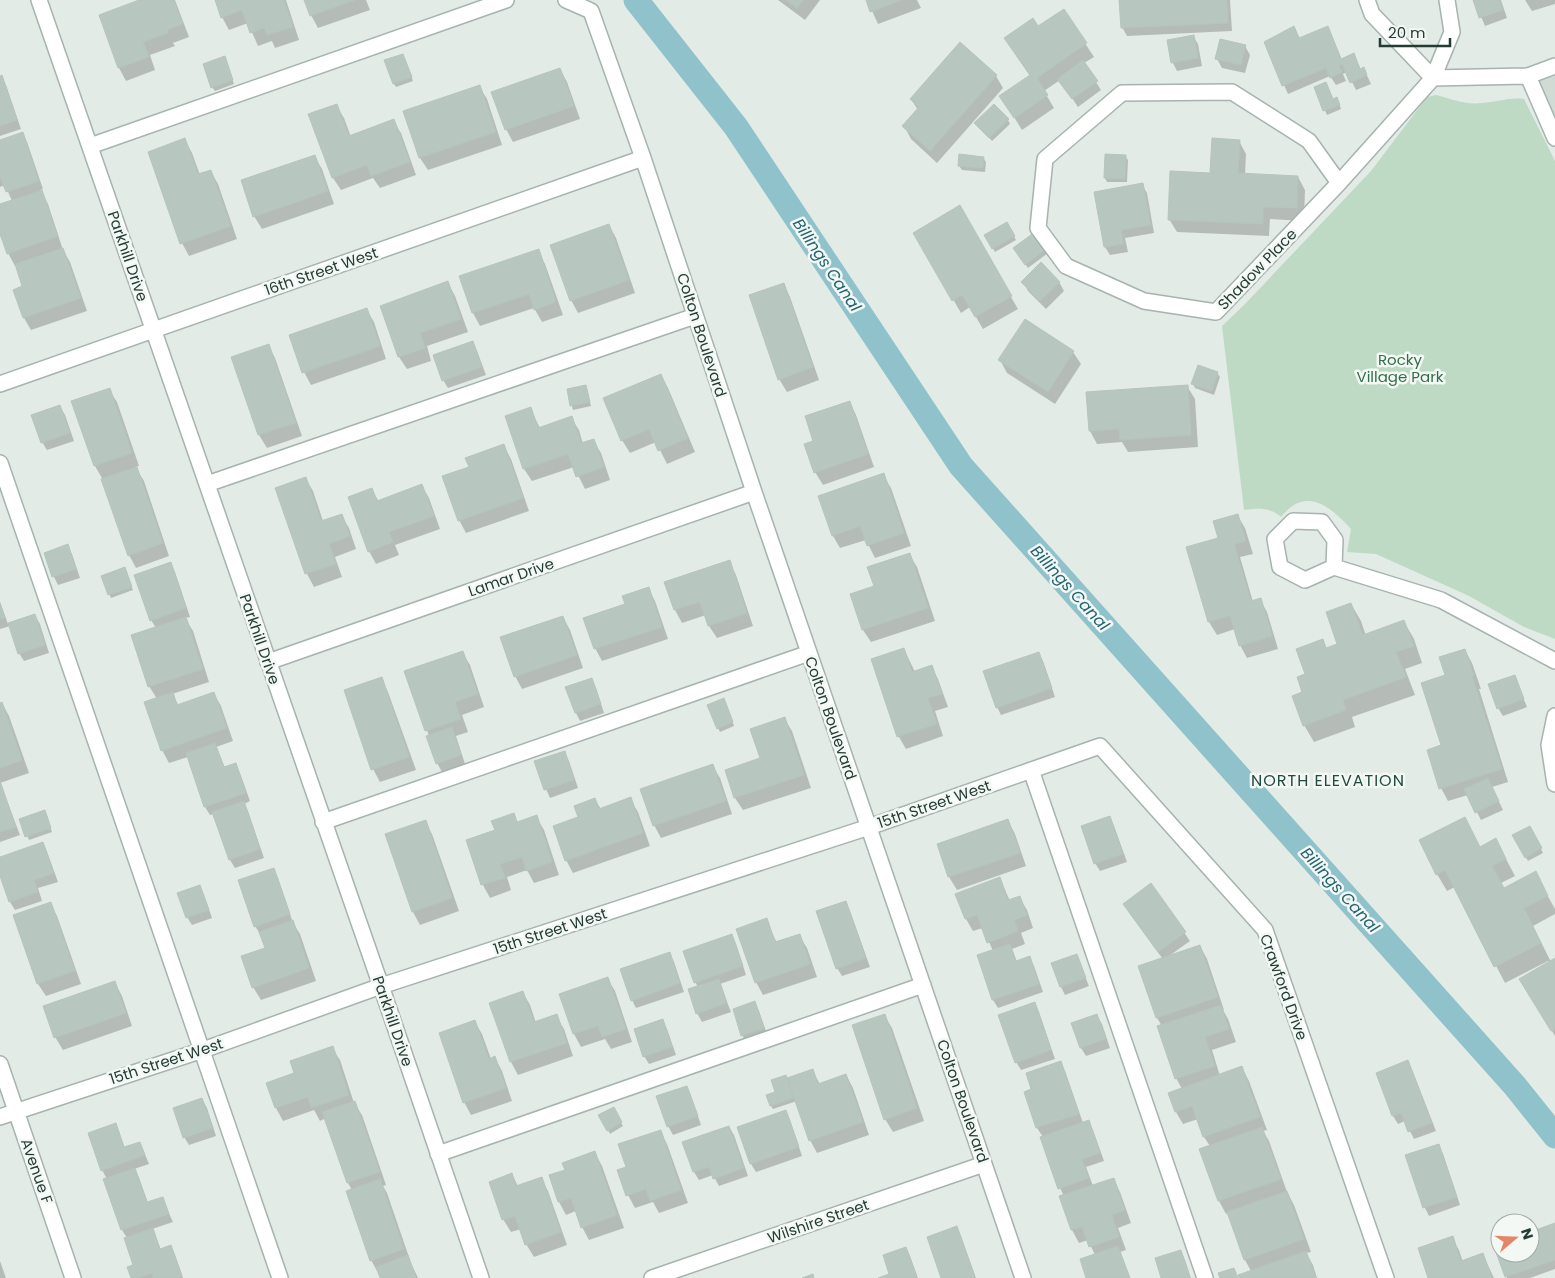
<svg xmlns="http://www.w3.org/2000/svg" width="1555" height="1278" viewBox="0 0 1555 1278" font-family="Poppins,sans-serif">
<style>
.built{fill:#d1dbd6}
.green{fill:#bedac5}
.shadow{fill:#0003}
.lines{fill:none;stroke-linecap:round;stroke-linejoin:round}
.canal{stroke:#90c2cb;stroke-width:25}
.building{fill:#b8c6c0;stroke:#b6c4be}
.minor-casing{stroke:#a6b3ae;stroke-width:18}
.minor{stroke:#fff;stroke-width:15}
.labels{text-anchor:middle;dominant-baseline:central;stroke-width:5;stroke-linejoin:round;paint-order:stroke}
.street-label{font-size:15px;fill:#243b35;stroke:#f3f8f5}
.park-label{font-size:15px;fill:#326e49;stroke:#f3f8f5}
.water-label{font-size:16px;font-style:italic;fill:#246471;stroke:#f3f8f5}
.neighbourhood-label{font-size:16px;letter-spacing:1px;fill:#224b41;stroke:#f3f8f5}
</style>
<rect width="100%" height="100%" fill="#e3ebe7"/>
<path class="built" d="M1555,67V129L1528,76Z"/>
<path class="green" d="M1436,95C1452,99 1465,105 1482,103C1497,102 1509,97 1524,99L1555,161V639L1524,627L1469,596L1376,554L1347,552L1351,529C1330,506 1306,486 1281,517C1270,507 1258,508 1244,510L1222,326L1245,304L1371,171L1427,97Z"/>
<path class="shadow" d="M143,0H175L189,37L173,43L175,46L150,55L155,70L126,81L119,68L100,15Z
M216,0H286L299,40L275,48L272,41L258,46L248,23L229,30L222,17Z
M305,0H366L370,10L318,28L311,15Z
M778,0H820L805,20Z
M867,0H917L921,8L878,24Z
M1121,0H1230L1232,31L1127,36L1122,27Z
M1474,0H1501L1507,18L1485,26Z
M1525,0H1555V4L1532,11Z
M1064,11L1094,57L1084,63L1101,90L1078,107L1060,80L1044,91L1054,108L1022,130L1001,96L1030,76L1013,51L1038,28Z
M1294,28L1300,39L1332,36L1342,60L1353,55L1361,70L1364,69L1371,84L1356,90L1347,72L1343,74L1346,81L1336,85L1330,76L1288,94L1265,43Z
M1193,36L1198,44L1202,66L1177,71L1173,63L1168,41Z
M1245,46L1250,55L1245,73L1222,68L1217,59Z
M405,59L413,81L396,87L394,84Z
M226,62L234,84L215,91L212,87Z
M560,69L567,82L580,119L513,142L506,129Z
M996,76L1003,88L937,163L911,139L904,126L918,110L911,99Z
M0,77L6,85L21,129L0,136Z
M479,86L487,99L502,145L428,170L420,158L405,112Z
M1315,88L1339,103L1341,109L1327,115Z
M336,105L344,118L351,137L393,121L401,133L416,175L380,188L373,178L341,190L333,178Z
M1008,120L1010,124L992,141L978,126Z
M22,134L27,142L43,189L40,190L48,204L63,250L70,262L87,311L31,330L24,318V287L17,265L15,266L8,253L0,231V206L12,201L5,185L0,187V141Z
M185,140L192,153L200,175L211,172L218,184L237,239L189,256L182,243Z
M1239,141L1246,154L1245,175L1298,177L1305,190L1304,221L1270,219L1269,236L1177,232L1169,219L1212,174Z
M314,156L322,169L334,204L262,229L254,216Z
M1125,156L1128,160L1127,182H1107L1105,178Z
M983,158L986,162L985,172L962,170L959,166Z
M1142,185L1147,193L1154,233L1125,238L1128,252L1110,255L1105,247L1096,193Z
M959,207L1018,309L983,329L970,307L961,313L915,233Z
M1007,224L1016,240L995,252L986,235Z
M609,225L616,238L635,293L578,313L571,300Z
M1045,249L1048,253L1028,268L1017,252Z
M538,251L545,264L563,315L542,322L534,308L480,326L473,313L461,277Z
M1023,282H1059L1064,291L1046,309L1028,291Z
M448,283L455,296L468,332L427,346L431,361L407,369L399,357L381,307Z
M783,284L790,297L819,380L787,392L779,379Z
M366,309L374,322L386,359L311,385L304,372Z
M473,343L477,351L486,375L448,388L443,380Z
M268,346L275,358L302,436L267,448L259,435L233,358Z
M1073,352L1081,364L1055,404L1007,373L1000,360Z
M1217,373L1220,377L1214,395L1195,388L1193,384Z
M661,375L668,388L695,452L667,464L656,442L630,453L622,440Z
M1187,386L1195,399L1198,447L1128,452L1122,442L1097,444L1090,431Z
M586,387L591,406L573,410L568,390Z
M109,390L117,402L139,466L135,467L144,481L169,556L136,568L129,555L103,480L95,466L73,402Z
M849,402L856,415L874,467L823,485L815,472V442Z
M60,407L65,415L74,441L47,450L42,442Z
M530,408L540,428L571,418L579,430L583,444L593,440L601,453L610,480L585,489L574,467L532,481L524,469Z
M504,446L511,459L529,511L466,533L459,520L470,468Z
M883,475L891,488L911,546L875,558L866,540L840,548L833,536Z
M306,479L313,491L323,521L341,515L349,528L356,549L335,557L342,577L314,587L307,574L277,489Z
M422,486L429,498L440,529L395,545L399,555L376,564L369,551L372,490L379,502Z
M1237,515L1245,528L1253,554L1240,557L1253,602L1260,600L1267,612L1278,649L1247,658L1240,645L1235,629L1217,635L1209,622L1188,548L1219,539Z
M67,546L72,554L80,578L58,585L54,577L45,553Z
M909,554L917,567L935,621L871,642L863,630L852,595L876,587Z
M729,562L736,575L753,626L717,638L709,626L706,615L682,623L675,610L666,583Z
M170,564L175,572L190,617L185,618L193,631L209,682L172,694L179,706L214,694L221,706L233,741L216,747L225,768L236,765L240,773L250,801L244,804L248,811L264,858L235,868L230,860L214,814L210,815L205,807L188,757L169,763L162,750L157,699L149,686L156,628L151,620Z
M126,573L133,590L111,598L102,577Z
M648,588L655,601L668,639L602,661L595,648L626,605Z
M0,602L8,624L35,616L40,624L49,653L24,661L19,653L10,626L0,629Z
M1351,604L1361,621L1366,636L1404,622L1414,639L1422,663L1405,669L1415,695L1352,717L1355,727L1314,742L1304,725V693L1307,675L1322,641L1327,649L1339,644Z
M563,617L570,630L583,668L522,689L515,676Z
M904,649L915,672L931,666L938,679L948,707L935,711L943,736L906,749L899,737L873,660Z
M1465,650L1472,663L1481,689H1479L1508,782L1492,787L1503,810L1481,820L1468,795L1448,801L1441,788L1447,676Z
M462,652L470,665L484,707L462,715L468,732L456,736L465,764L442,772L437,763L429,736L406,672Z
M1038,653L1043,661L1055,697L1001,715L997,707Z
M1514,676L1527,707L1503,716L1498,708Z
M381,679L388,692L416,770L380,782L373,769Z
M591,679L596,688L604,713L580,721L576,713Z
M2,703L9,716L29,773L0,783V704Z
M726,703L734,726L720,732L718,728Z
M784,718L792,731L811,788L743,810L735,798L726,771L762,759Z
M564,752L569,761L578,788L550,798L546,789Z
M712,765L720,778L732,814L661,838L654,825Z
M0,783L20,835L0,842Z
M630,799L638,812L650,846L573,873L566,860L579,818L595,800L601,809Z
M514,815L518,823L536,817L544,830L559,875L534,883L527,870L507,877L511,890L490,898L483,885L468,840L496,831Z
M46,816L52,832L29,840L21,820Z
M1110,818L1114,826L1127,862L1100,871L1095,863Z
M1465,818L1480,848L1496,840L1505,857L1515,876L1501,883L1504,889L1535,873L1555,909V914L1533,926L1551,962L1555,959V1036L1521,980L1549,963L1548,961L1505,983L1455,887L1447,891L1437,874Z
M1008,821L1015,834L1026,866L957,890L949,877L938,845Z
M425,822L432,834L459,911L420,925L413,912L386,835Z
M1530,827L1543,853L1528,861L1514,836Z
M43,843L47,852L58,882L38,888L42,901L15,910L10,902L0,872V858Z
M273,869L278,878L293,923L300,934L316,981L261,1000L253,987L267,948L262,934H260L255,926Z
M1000,879L1010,901L1019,897L1027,910L1033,928L1021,933L1025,944L1012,949L1017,962L1029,958L1034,966L1043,992L998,1008L993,1000V951L983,928L973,931L966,919Z
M1151,885L1190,941L1169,956L1200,946L1207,959L1224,1010H1223L1228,1019L1236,1042L1212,1050L1220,1076L1242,1068L1249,1081L1267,1130L1263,1131L1269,1141L1287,1192L1294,1205L1311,1252L1306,1253L1313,1265L1317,1278H1241L1251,1271L1245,1260L1228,1213L1226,1214L1219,1201L1201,1150L1210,1146L1204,1137L1198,1119L1183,1124L1176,1112L1169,1094L1182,1089L1176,1078L1162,1026L1157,1018L1139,967L1162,958L1129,912Z
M200,887L204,895L212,918L192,925L187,917Z
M50,903L57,916L81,984L46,996L38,984L15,916Z
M846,903L850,911L870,967L842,976L837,968Z
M766,920L777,943L799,935L807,948L817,977L763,995L756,982Z
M731,936L736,944L746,975L720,984L731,1012L702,1022L697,1013L698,987L695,982Z
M669,954L674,962L684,992L636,1008L632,1000Z
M1076,955L1089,986L1065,995L1061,987Z
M607,978L615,991L632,1042L611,1049L605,1039L581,1047L574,1034L560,994Z
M115,983L122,996L132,1026L63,1050L55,1037Z
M523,993L530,1005L536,1023L556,1016L564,1029L573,1056L518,1075L511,1062L491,1004Z
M755,1003L759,1011L768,1037L747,1043L742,1035Z
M1034,1004L1039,1012L1055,1059L1021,1070L1016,1062Z
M884,1015L892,1028L924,1121L893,1132L885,1119Z
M1097,1016L1102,1024L1110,1048L1086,1056L1081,1048Z
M662,1021L667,1029L676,1055L649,1064L644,1056Z
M475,1022L482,1034L491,1059L495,1058L502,1071L512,1101L471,1115L464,1102Z
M332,1048L340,1060L354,1103L362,1115L386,1185L383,1186L387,1193L411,1263L418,1278H381L371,1260L352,1190L348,1183L326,1118L320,1121L314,1110L283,1121L276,1108L267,1083L296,1074Z
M1407,1062L1412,1070L1436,1131L1414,1139L1405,1121L1398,1124L1393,1116L1377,1074Z
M1060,1063L1065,1071L1083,1123L1088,1122L1093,1130L1104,1161L1086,1167L1093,1186L1113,1179L1120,1192L1131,1223L1118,1228L1126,1250L1120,1252L1130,1278H1087L1095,1255L1088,1240L1079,1243L1072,1230L1060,1197L1064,1196L1060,1188L1043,1137L1037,1128L1025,1093L1033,1090Z
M812,1070L820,1084L846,1075L853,1088L869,1135L817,1153L810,1140L797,1101L773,1109L771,1106L776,1093L787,1079Z
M687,1087L691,1096L701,1125L673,1135L668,1126Z
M202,1099L207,1108L216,1136L189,1145L184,1137Z
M613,1108L623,1126L610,1134L600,1115Z
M785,1111L790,1120L802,1156L756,1172L751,1164Z
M115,1124L125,1148L140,1143L144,1152L149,1164L134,1169L139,1178L148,1203L162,1198L173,1222L152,1229L161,1250L171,1246L175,1255L183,1278H132L135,1266L127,1238L122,1230L105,1180L107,1179L102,1170Z
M729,1127L734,1135L748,1176L719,1186L713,1175L699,1180L694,1172Z
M660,1131L667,1144L688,1203L659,1213L653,1202L635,1208L628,1195V1168Z
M1438,1145L1443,1154L1460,1205L1429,1216L1425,1208L1407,1156Z
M595,1153L602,1166L624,1228L589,1240L582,1227L576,1211L566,1215L559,1202L550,1176L566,1171Z
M512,1175L518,1186L541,1178L548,1191L567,1245L534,1257L526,1244L521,1229L511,1232L503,1219Z
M1555,1224V1269L1530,1278H1507L1495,1245L1500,1243V1253H1530V1233Z
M957,1228L961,1236L976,1278H942Z
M1452,1238L1459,1250L1463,1262L1483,1255L1494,1278H1429Z
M906,1248L910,1256L918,1278H882L891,1275Z
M1181,1252L1185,1260L1191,1278H1162Z
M0,1261L6,1278H0Z"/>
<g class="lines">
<path class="canal" d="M636,0L736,127L961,466L1515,1086L1555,1136"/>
</g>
<path class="building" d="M139,0H174L183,24L167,30L168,33L143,42L149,57L118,68L99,15Z
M215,0H284L293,27L267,35L264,28L250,33L242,10L221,18Z
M304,0H355L310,16Z
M786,0H803L797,8Z
M866,0H902L870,12Z
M1119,0H1227L1228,23L1121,28Z
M1473,0H1500L1503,10L1479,18Z
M1064,9L1087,43L1037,78L1048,95L1014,118L999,96L1030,75L1004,38L1033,18L1038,26Z
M1294,26L1299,38L1328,26L1341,59L1354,53L1360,69L1364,67L1367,75L1350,83L1342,64L1339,66L1342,72L1330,78L1326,68L1282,86L1264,42Z
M1194,35L1198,58L1171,63L1167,40Z
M1220,39L1246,45L1241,65L1215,59Z
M960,42L997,75L930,151L902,126L919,107L910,99Z
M403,54L412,77L393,84L384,60Z
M225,56L233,80L211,88L203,64Z
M1083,60L1098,81L1072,99L1057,79Z
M560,68L574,106L505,130L491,92Z
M2,75L17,120L0,126V76Z
M1326,82L1333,99L1337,97L1340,105L1323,111L1314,87Z
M480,85L496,132L419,158L403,111Z
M337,104L349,136L394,119L410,162L371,176L367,165L332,178L308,114Z
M994,104L1009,119L989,138L974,123Z
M23,132L39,181L6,192L0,177V140Z
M185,138L198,174L211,170L231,226L180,244L148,152Z
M1212,138L1240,140L1238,173L1298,176L1297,208L1263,207V224L1168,220L1170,171L1210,173Z
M959,154L984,157L983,168L958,166Z
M1105,154L1126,155L1125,179L1104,178Z
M315,155L328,191L253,217L241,180Z
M1143,183L1151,225L1121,230L1124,244L1104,247L1094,192Z
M42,190L58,236L7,254L0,234V204Z
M960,205L1012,296L975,317L962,295L952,301L913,233Z
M1007,222L1015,236L992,249L984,235Z
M609,224L629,280L570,301L550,245Z
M1035,232L1046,249L1025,265L1013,248Z
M63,248L81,298L23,318L13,290L22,286L15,264Z
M539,249L556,302L534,310L529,294L472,313L459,276Z
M1041,262L1060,282L1040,301L1021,282Z
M448,281L461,319L420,333L425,348L398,357L380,306Z
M784,283L813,367L778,380L749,295Z
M367,308L380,346L302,373L289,335Z
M1025,319L1074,351L1048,392L998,360Z
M473,341L482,367L442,381L433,355Z
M269,344L296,423L258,435L231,357Z
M1198,365L1218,372L1212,391L1191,384Z
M661,374L688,438L658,451L649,429L621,441L603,398Z
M586,385L590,402L570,406L567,389Z
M1188,385L1191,435L1120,440L1119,429L1089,431L1086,392Z
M110,388L132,453L94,466L71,401Z
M850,401L868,454L814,473L804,444L813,441L805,416Z
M60,405L70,433L41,443L31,415Z
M531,407L538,428L572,416L581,443L594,439L604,467L576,477L568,454L523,469L505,416Z
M504,444L523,498L458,521L442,476L469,467L465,458Z
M137,467L163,543L128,556L101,479Z
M884,473L904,533L867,546L860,526L832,536L818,496Z
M306,477L321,521L342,514L350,536L329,544L336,564L305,574L275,488Z
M422,484L434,516L389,532L393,542L368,552L348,497L372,488L377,501Z
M1238,514L1246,541L1234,544L1251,601L1261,598L1272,636L1239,646L1230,616L1208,622L1186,547L1218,538L1213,521Z
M68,544L76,569L52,577L44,553Z
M910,553L928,608L862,630L850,594L874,586L867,567Z
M730,560L747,613L708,626L700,602L674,610L664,582Z
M171,562L186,608L150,621L134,575Z
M125,567L132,587L108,595L101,576Z
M649,587L662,627L594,649L583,618L625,604L622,596Z
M0,603L5,618L0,619Z
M1351,603L1363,635L1404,620L1414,646L1396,652L1406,677L1343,700L1346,710L1303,726L1292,696L1302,692L1297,677L1305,674L1296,649L1323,639L1326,648L1337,644L1326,612Z
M35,614L45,645L18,654L8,623Z
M563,616L577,655L514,677L500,637Z
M186,617L203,669L148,687L131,635Z
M904,648L912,672L932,665L942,694L928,698L937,724L897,737L871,659Z
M1465,649L1474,676H1472L1502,769L1439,789L1427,750L1441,745L1421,683L1445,675L1439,657Z
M463,651L478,694L455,702L461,719L425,731L404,671Z
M1039,652L1052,688L996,708L983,671Z
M1515,675L1524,699L1497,709L1488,684Z
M382,677L409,757L371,770L344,690Z
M592,678L601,704L575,713L565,687Z
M173,692L177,705L214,692L227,728L161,751L144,702Z
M724,698L733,722L717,729L707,705Z
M2,702L22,760L0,768V703Z
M785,717L804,775L734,798L725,770L760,758L750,729Z
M452,727L461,755L436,764L426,736Z
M215,743L224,767L236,763L246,793L204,807L186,753Z
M565,751L574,780L544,790L534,761Z
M713,764L726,801L653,826L640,789Z
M1488,778L1499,801L1475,813L1464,789Z
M0,781L16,827L0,832Z
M631,797L643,833L565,861L553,826L578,817L574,806L595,798L599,809Z
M244,801L260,849L229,860L212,812Z
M45,810L51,828L25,837L19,819Z
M514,813L517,822L537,815L552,862L526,871L522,857L500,864L505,878L481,885L466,840L495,830L491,821Z
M1110,816L1123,854L1094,864L1081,826Z
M1465,817L1480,847L1496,838L1506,859L1492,866L1504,888L1536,871L1548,896L1524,908L1541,943L1494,967L1445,870L1436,875L1419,840Z
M1008,819L1020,853L948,877L937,844Z
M426,820L452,898L412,912L385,834Z
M1530,826L1542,848L1525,858L1512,835Z
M43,842L54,873L34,880L38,892L9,902L0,876V857Z
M274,868L290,914L254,927L238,880Z
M1000,877L1008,900L1020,896L1027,915L1014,920L1018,931L987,943L977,915L965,919L955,894Z
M1151,883L1186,932L1158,952L1123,904Z
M200,885L209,910L186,918L177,893Z
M846,901L866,958L836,969L816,911Z
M51,902L75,971L37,984L13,915Z
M767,918L775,942L800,934L810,964L755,983L736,929Z
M293,920L309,968L252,988L241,956L265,948L259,932Z
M732,934L743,966L694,983L683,951Z
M1010,944L1016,961L1030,956L1039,984L992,1000L977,955Z
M1200,945L1218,997L1156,1018L1138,966Z
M670,952L680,983L631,1001L620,969Z
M1077,954L1086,978L1060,987L1051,963Z
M1555,958V1029L1551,1031L1519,979Z
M608,977L626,1029L602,1037L598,1026L573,1034L559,994Z
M719,979L727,1003L696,1014L688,989Z
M115,981L126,1013L54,1038L43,1006Z
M523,991L534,1022L557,1014L567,1043L510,1062L489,1003Z
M755,1001L764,1028L741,1036L733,1009Z
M1035,1002L1051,1050L1015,1063L998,1015Z
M1221,1005L1229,1029L1205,1037L1215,1066L1175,1079L1157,1026Z
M885,1014L917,1108L884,1120L852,1025Z
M1097,1014L1106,1039L1080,1048L1071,1023Z
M663,1019L672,1047L643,1057L634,1029Z
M475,1020L489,1059L495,1056L506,1088L463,1103L439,1033Z
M333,1046L349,1095L311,1108L308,1097L275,1108L266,1083L294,1073L290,1061Z
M1408,1060L1432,1123L1408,1132L1401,1113L1392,1116L1376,1073Z
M1061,1061L1079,1114L1036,1128L1024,1092L1031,1089L1026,1073Z
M1242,1066L1260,1117L1203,1137L1192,1106L1175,1112L1168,1093Z
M813,1069L818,1084L846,1074L863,1122L809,1141L787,1078Z
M786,1075L794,1098L770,1106L766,1095L775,1092L771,1080Z
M687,1086L698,1116L667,1127L656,1096Z
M202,1098L213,1128L183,1138L173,1108Z
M355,1101L380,1172L347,1183L322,1112Z
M614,1107L622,1122L607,1131L598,1115Z
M786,1110L799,1147L750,1164L737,1127Z
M1089,1120L1100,1153L1082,1159L1089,1178L1058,1189L1040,1137Z
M116,1123L124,1147L140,1142L145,1155L101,1171L88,1133Z
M729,1126L744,1168L713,1179L709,1167L693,1172L682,1142Z
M1262,1127L1281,1179L1218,1201L1199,1149Z
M661,1130L681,1190L650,1201L646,1189L626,1196L617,1170L626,1167L618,1144Z
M1439,1144L1457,1197L1423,1208L1405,1155Z
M595,1151L617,1215L581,1228L571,1198L558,1202L549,1175L565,1170L562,1163Z
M135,1168L147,1202L163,1197L169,1214L121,1230L103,1179Z
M512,1173L516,1186L542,1177L561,1232L525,1245L515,1216L502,1220L489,1182Z
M1114,1178L1125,1210L1112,1215L1119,1237L1089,1247L1082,1227L1071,1230L1059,1196Z
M380,1179L404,1249L370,1261L346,1191Z
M1287,1191L1304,1239L1244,1260L1227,1212Z
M1555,1223V1260L1505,1277L1493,1244L1500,1242V1253H1530V1232Z
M957,1226L975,1278H941L927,1237Z
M153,1228L160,1249L171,1245L182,1276L177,1278H153L152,1273L138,1278H131L127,1267L133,1265L124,1238Z
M1453,1236L1461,1261L1483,1253L1492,1278H1428L1418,1248Z
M1118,1246L1130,1278H1086L1080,1259Z
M906,1247L917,1278H878L889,1274L883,1255Z
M1181,1250L1190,1278H1161L1155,1258Z
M1306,1251L1316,1278H1239L1238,1275Z
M408,1255L416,1278H380L376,1267Z
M1234,1268L1238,1278H1220L1218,1273Z
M813,1274L814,1278H802Z"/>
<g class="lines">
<g class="minor-casing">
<path id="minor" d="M39,0L381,986L481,1278
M566,0L591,11L643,158L754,492L1023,1278
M1367,0L1372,14L1433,78L1528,76L1555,66
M1528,76L1555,138
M1232,92L1309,141L1339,183L1216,312L1144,301L1066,266L1038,228L1045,159L1122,93Z
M90,146L506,0
M1339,183L1433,78L1452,32L1447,0
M0,384L643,158
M0,463L280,1278
M207,484L695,316
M1334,567L1335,540L1322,522L1293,521L1275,539L1280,567L1305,580L1334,567L1441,600L1555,661
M268,662L754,492
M1555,716L1549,745L1555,784
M1031,770L1205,1278
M323,822L809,653
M0,1064L73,1278
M0,1117L203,1050L381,986L869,827L1100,746L1265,930L1386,1278
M438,1154L923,985
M652,1278L984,1164"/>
</g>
<use href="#minor" class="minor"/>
</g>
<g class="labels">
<g class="street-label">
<text transform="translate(128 256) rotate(71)">Parkhill Drive</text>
<text transform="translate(1257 269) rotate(-46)">Shadow Place</text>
<text transform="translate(321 271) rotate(-19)">16th Street West</text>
<text transform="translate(702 335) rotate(72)">Colton Boulevard</text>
<text transform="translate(511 577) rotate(-19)">Lamar Drive</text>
<text transform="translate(260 639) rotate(71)">Parkhill Drive</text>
<text transform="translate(831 718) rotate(71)">Colton Boulevard</text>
<text transform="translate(934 804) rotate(-19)">15th Street West</text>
<text transform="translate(550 931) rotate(-18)">15th Street West</text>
<text transform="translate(1284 987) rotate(70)">Crawford Drive</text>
<text transform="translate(393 1021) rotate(71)">Parkhill Drive</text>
<text transform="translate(166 1061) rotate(-18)">15th Street West</text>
<text transform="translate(963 1101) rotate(71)">Colton Boulevard</text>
<text transform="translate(37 1171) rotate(71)">Avenue F</text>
<text transform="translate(818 1221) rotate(-19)">Wilshire Street</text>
</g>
<g class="park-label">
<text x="1400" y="359">Rocky<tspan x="1400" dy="17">Village Park</tspan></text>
</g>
<g class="water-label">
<text transform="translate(827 265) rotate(56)">Billings Canal</text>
<text transform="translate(1070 588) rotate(48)">Billings Canal</text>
<text transform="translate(1340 890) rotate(48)">Billings Canal</text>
</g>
<g class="neighbourhood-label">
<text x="1328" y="780">NORTH ELEVATION</text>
</g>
</g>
<g transform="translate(1515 1238) rotate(71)"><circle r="24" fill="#f3f8f5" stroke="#a0aca8"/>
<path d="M0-4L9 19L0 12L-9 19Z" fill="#e48668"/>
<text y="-8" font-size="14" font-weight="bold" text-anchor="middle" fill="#243b35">N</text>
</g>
<path d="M1380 38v8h70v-8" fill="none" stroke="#243b35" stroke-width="2.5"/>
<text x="1388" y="38" font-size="15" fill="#243b35" stroke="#f3f8f5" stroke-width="4" paint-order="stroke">20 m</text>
</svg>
